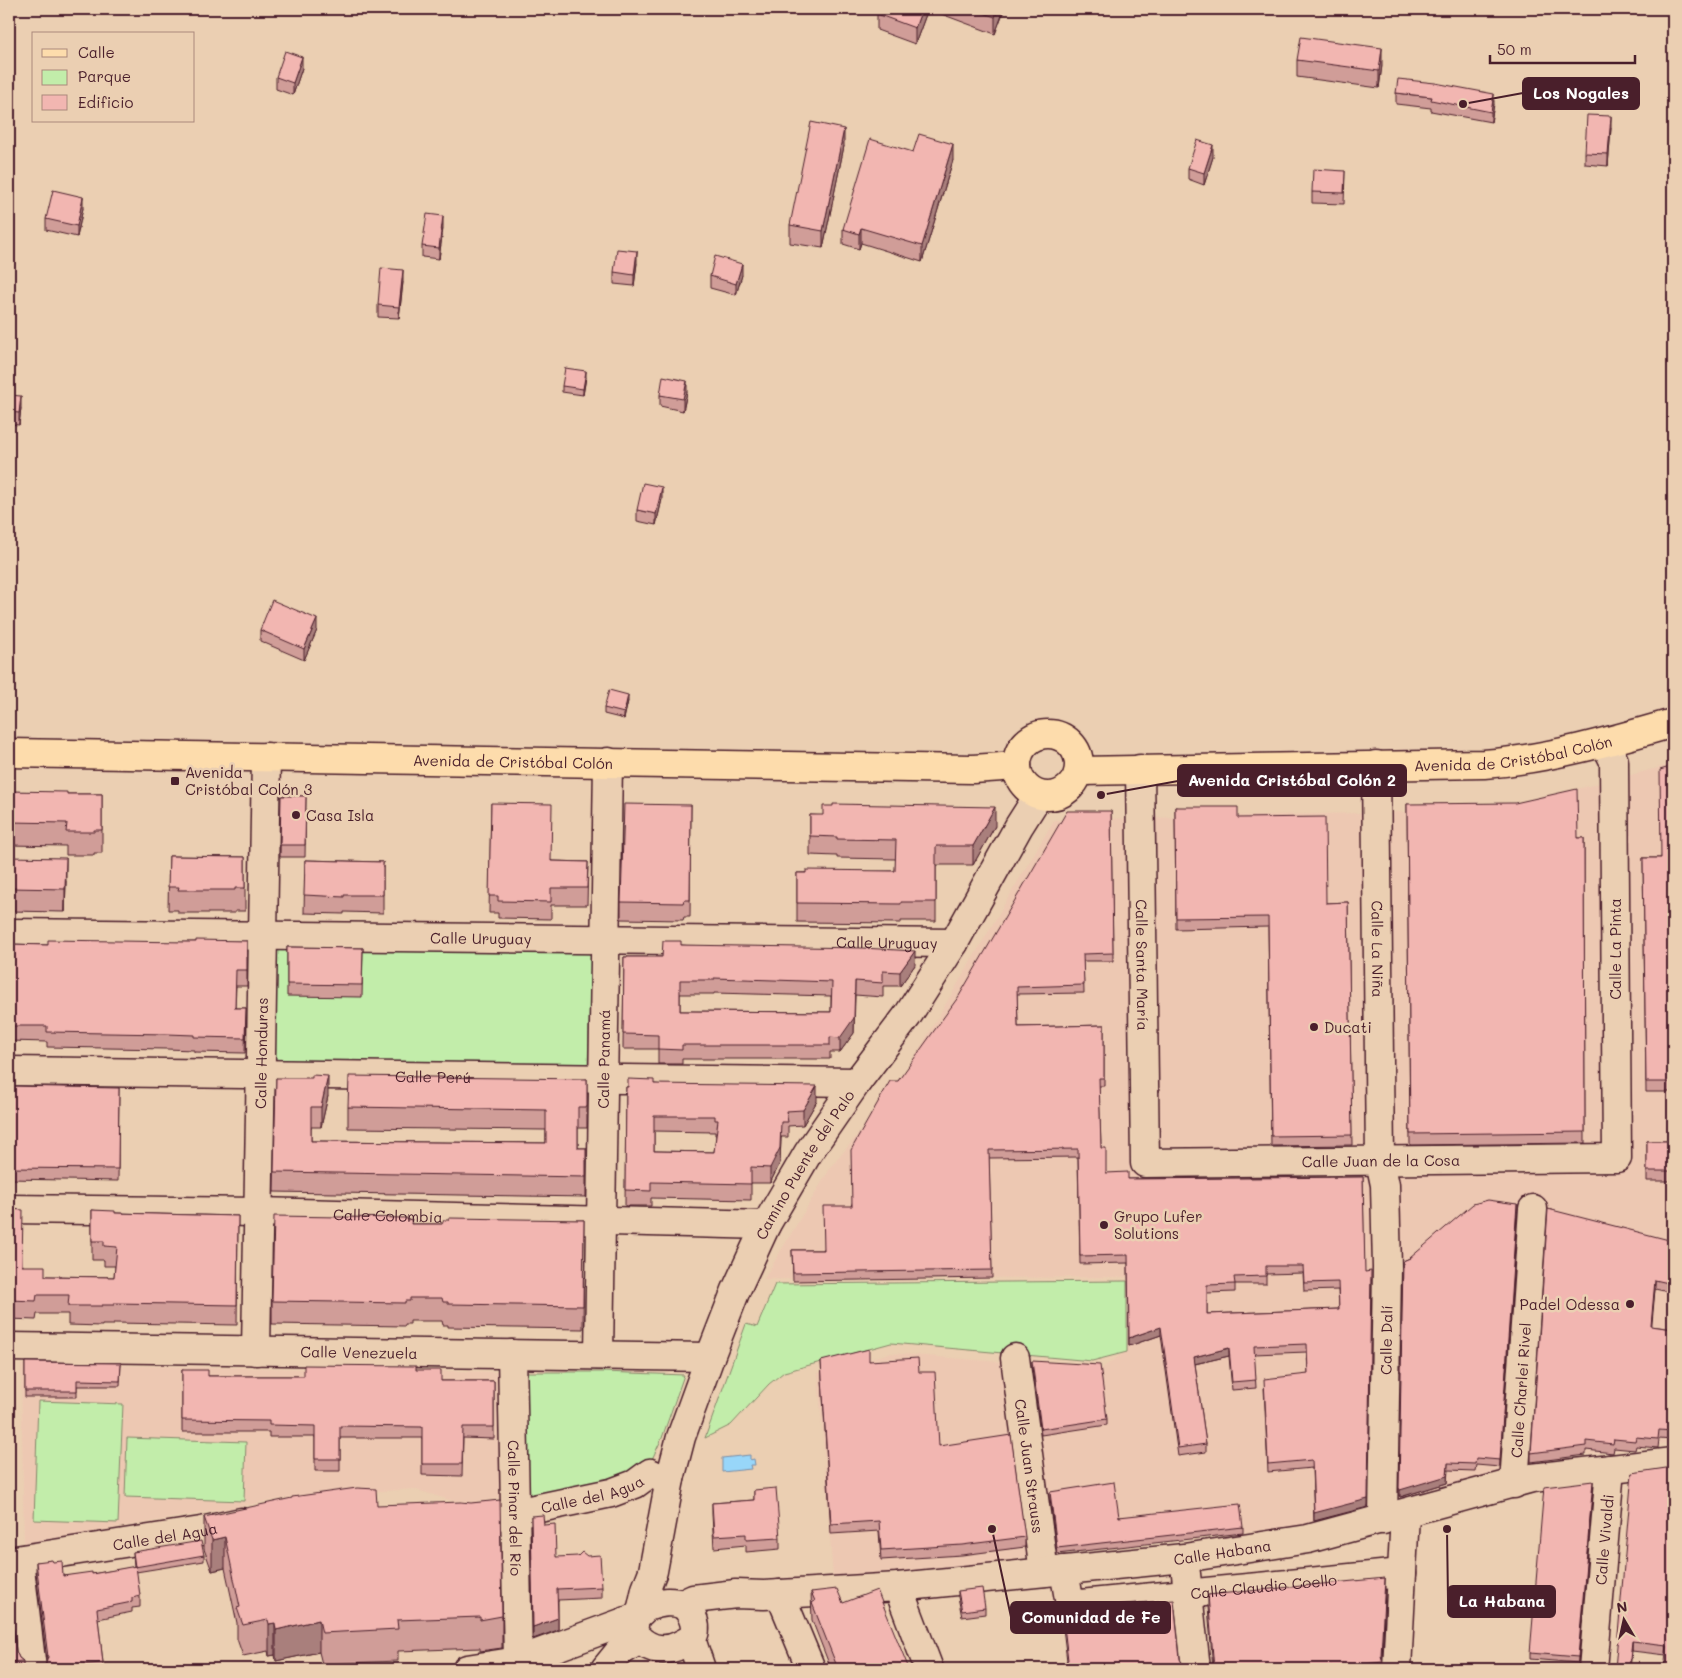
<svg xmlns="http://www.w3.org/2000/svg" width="1682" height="1678" viewBox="0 0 1682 1678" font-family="Mali,sans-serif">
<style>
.built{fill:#edc8b2}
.green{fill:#c2edaa;stroke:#86866a}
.water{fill:#98d6f9;stroke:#798da7}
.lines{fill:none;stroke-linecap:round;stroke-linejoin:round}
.minor-casing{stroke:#4a1f2b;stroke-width:31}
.major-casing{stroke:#4a1f2b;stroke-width:31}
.minor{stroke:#ebcfb2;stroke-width:28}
.major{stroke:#fddcac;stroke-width:28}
.wall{fill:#d09d98;stroke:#4a1f2b;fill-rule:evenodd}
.shaded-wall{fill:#a97f7c;stroke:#4a1f2b}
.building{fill:#f2b6b1;stroke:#4a1f2b;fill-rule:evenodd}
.poi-dot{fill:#4a1f2b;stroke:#ebcfb2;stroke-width:2}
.labels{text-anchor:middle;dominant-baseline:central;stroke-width:5;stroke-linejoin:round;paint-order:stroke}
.street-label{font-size:15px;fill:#4a1f2b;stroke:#ebcfb2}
.poi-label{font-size:15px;fill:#4a1f2b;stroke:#ebcfb2;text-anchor:start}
.leader{fill:none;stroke:#4a1f2b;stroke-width:2}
.callout-dot{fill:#4a1f2b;stroke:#ebcfb2;stroke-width:2}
.callout{fill:#4a1f2b;stroke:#4a1f2b;stroke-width:2}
.callout-label{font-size:16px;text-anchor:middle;font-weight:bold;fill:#fff}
</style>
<rect width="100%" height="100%" fill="#ebcfb2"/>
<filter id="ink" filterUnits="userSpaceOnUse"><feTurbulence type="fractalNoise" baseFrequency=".02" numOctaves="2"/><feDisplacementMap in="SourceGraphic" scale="10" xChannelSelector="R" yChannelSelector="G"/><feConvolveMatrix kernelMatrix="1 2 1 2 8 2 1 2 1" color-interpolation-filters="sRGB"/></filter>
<g filter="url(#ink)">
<path class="built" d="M1673,764V1443L1534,1462L1305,1525L895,1573L833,1577L818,1373L890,1353L1099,1370L1127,1351V1277L764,1279L831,1167L897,1087L1054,820L1406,812H1489Z
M21,1364L500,1372L501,1498L463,1504L414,1489L293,1497L24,1544Z
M656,1664L666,1669H624L626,1667Z"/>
<path class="green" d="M275,943L591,951L588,1069L272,1062Z
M1127,1281V1352L1092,1361L891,1343L784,1372L769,1384L731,1425L705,1438L746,1324L757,1327L775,1284Z
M526,1372H603L684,1375L662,1438L646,1472L527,1506Z
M38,1401L123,1404L118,1523L34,1520Z
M127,1438L246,1442L244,1501L125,1497Z"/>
<path class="water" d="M750,1455V1460L754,1459L755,1465H750L751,1469L722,1472V1458Z"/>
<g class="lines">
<g class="minor-casing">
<g id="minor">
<path id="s1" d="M1376,765L1380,1161L1385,1185L1387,1268L1383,1520"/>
<path id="s2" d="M1140,769L1145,1163L1617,1158L1614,761L1605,743"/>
<path id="s3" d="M9,933L954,943"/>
<path id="s4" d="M9,1071L857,1082"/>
<path id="s5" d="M9,1209L258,1212L766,1225"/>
<path id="s6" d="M9,1347L710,1357"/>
<path id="s7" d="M256,1351L266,757"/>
<path id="s8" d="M512,1354L518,1661"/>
<path id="s9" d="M599,1355L608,762"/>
<path id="s10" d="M1015,1358L1044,1572"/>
<path id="s11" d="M1514,1484L1533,1209"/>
<path id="s12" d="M464,1518L469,1519L515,1514L525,1511L611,1493L635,1484L650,1473L659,1477L670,1479"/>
<path d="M19,1560L32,1669"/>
<path id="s13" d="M9,1561L201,1531L241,1522"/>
<path id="s14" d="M1064,1570L1070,1605L1402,1573"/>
<path d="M1186,1574L1196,1669"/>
<path d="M898,1587L929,1669"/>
<path d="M780,1594L811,1669"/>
<path d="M668,1602C672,1602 679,1603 683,1605C692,1611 700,1630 691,1639C688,1641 683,1643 680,1645C662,1654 644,1648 633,1632C634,1628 634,1622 635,1619C640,1607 656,1603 668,1602Z"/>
<path id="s15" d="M682,1604L693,1599L736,1594L764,1595L898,1587L1184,1558L1308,1539L1532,1478L1673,1462"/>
<path id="s16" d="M641,1612L646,1589L653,1571L670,1479L681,1437L710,1357L736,1290L766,1225L808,1153L857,1082L908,1015L954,943L1019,826L1038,796"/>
<path d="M691,1639L701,1669"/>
<path d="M467,1669L518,1661L635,1618"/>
<path d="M605,1669L618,1653L639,1640"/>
<path d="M1397,1669L1405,1514"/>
<path id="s17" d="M1593,1669L1610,1469"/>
</g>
</g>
<g class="major-casing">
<g id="major">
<circle cx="1048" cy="765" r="31"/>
<path id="s18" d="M9,753L973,769L1017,766"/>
<path id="s19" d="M1080,771L1484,764C1548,759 1611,741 1673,723"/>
</g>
</g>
<use href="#minor" class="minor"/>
<use href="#major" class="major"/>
</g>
<path class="wall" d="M879,9H1004V10L995,34L928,9L915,44L877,30V14Z
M1297,60L1382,65L1379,88L1297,77Z
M302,68L293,95L276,89V77Z
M1396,93L1494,104L1491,122L1431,111V108L1396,104Z
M1611,128L1608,166L1585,164V153Z
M844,146L823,248L790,243V225Z
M913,152L953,160L922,262L861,243L859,249L843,244V229Z
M1213,157L1204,185L1188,179V168Z
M1345,171L1344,204L1312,203V192Z
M83,208L77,237L46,230V219Z
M443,228L439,259L422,257V246Z
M637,263L634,286L614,284V272Z
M742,275L736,295L710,288V276Z
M403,282L399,318L378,317V305Z
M586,377L583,395L562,392V386Z
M687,392L683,411L660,406V395Z
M9,395L21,408L19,425L9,424Z
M662,499L656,525L637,521V510Z
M260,630H317L304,660L260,641Z
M628,701L624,719L604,714V708Z
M1673,766V1092H1646L1643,858H1661Z
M9,791L67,794H102V853H94V855H66V846L9,845Z
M281,796H306L305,857H280Z
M491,803L552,861L588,862L587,905H551V919L498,918V913H489Z
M1407,804L1578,838H1584L1585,1143L1410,1145Z
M691,805L690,917H684L683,920L621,919V902Z
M1175,807L1238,818L1326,903L1348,902L1352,1145L1271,1146L1268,927L1176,929Z
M1111,811L1113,961H1083L1084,993L1017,994L1018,1027L1104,1025V1086H1099L1101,1148L1106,1173L1128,1179L1363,1177L1368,1507L1314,1521L1312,1468L1268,1472L1264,1387L1308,1374L1307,1352L1254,1354L1256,1388L1232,1390L1229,1356L1195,1364L1206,1444V1452L1178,1456L1161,1335L1129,1346L1128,1263L1080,1264L1078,1157L989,1158L992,1278L793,1281L792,1250H823L851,1206L898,1081ZM1303,1273L1304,1291L1338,1290L1339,1309L1207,1314V1293L1235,1292V1284H1266V1274Z
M810,815L995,826L973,865H936V921H901V923L797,922V873L895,871L896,859L837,858V856L810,855Z
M169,856L245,857V911H235V913H178V910H168Z
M9,857L66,881L65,912L9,911Z
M305,860L383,862V913L344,912V914L304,913Z
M247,941V986H236L235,1008H246L245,1053L194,1052V1050L167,1049L47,1047V1042L9,1041V944L48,945Z
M681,945L915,965L900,986H883V997L855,995L854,1033L840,1052H830V1059H682V1064H658V1049H623L624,957H662ZM714,993L831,996V1012L680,1011V994H714Z
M287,947L363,948L362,997L287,996Z
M276,1078L328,1096L321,1127H311V1141L546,1143V1130L348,1128V1107L587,1079V1128H578V1148H586V1197L274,1192Z
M654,1084L817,1101L803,1125L788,1126V1137H781L780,1163L770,1183H751V1200L651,1198V1206H625L626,1087ZM654,1131L715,1132V1135H716L714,1152L654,1151Z
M9,1086L119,1088L118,1181L9,1179Z
M1647,1141H1673V1181H1647Z
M9,1209L23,1266L45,1276L114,1277L115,1266H104V1260H92V1210L115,1213L238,1216L237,1325L114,1323V1325H102V1326L68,1325V1314H37L36,1320L9,1319Z
M1517,1211L1500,1467L1476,1465L1475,1471L1448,1470L1447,1483L1400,1497L1399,1495L1403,1261Z
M407,1220L412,1224H442L584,1220L583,1329L448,1327V1325H443L442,1321H410V1324H405V1326L272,1324V1301Z
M1673,1241V1293L1655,1289L1651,1326L1673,1329V1440L1659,1439L1658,1448L1636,1446L1635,1450L1614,1448L1613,1453L1586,1450V1455L1531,1462V1453Z
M821,1361H869L919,1372L939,1446L1025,1537V1547L962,1555L881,1560L879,1531L831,1534Z
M1032,1361L1107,1419V1425L1041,1435L1032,1367Z
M25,1362L121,1363L120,1386H77V1397H25Z
M182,1370L208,1376H304L416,1370L441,1381H494V1439L463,1438L462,1476L422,1475V1438H340V1471H315V1437H269V1432H182Z
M1632,1473L1673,1669L1666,1655L1632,1651Z
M1593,1487L1578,1663L1530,1659V1653Z
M754,1490L780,1538V1549L746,1552V1545L714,1548L712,1514V1503L754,1500Z
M1050,1492L1119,1517L1243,1527V1533L1057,1554L1050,1498Z
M377,1505L502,1616V1648L480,1651V1648L398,1651V1661L322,1664L319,1652L276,1661L275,1655L269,1656L268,1651L243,1656L237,1639V1623L225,1568L212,1571L204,1549V1517Z
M531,1516L544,1525L556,1557L602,1587V1598L558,1600V1630L533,1639Z
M133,1552L204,1555V1561L136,1572L140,1596V1607L132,1608V1612L98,1619L103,1663V1669H45L47,1660L36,1573V1562H53L63,1576L92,1574L134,1567Z
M9,1586L16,1651L19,1658L23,1661V1669H9Z
M1385,1590L1382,1659L1383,1669H1213L1208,1607V1595Z
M958,1591L985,1608V1614L962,1617L958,1597Z
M811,1592L843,1603L909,1669H831L812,1620Z
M1062,1609L1180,1659L1185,1669H1066V1661H1067L1062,1620Z"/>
<path class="shaded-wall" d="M922,9H928L915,44V28Z
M998,9H1004V10L995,34V17Z
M1382,48V65L1379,88V71Z
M302,57V68L293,95V83Z
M1494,94V104L1491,122V112Z
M1611,116V128L1608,166V154Z
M844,129V146L823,248V231Z
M953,144V160L922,262V246Z
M1213,145V157L1204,185V173Z
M83,197V208L77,237V226Z
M443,216V228L439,259V248Z
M861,228V243L859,249V234Z
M637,251V263L634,286V275Z
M742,264V275L736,295V284Z
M403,270V282L399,318V307Z
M586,371V377L583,395V389Z
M687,381V392L683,411V399Z
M21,396V408L19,425V413Z
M662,487V499L656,525V514Z
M317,619V630L304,660V649Z
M628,695V701L624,719V713Z
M995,807V826L973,865V846Z
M66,858V881L65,912V889Z
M915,951V965L900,986V972Z
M855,981L854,1033L840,1052V1038Z
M328,1076V1096L321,1127V1107Z
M817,1086V1101L803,1125V1110Z
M781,1137L780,1163L770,1183V1168Z
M1517,1204V1211L1500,1467V1460Z
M1371,1279L1368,1507L1314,1521V1513Z
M1655,1280V1289L1651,1335V1326Z
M1161,1327V1335L1129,1346V1338Z
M1229,1348V1356L1194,1364V1357Z
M1448,1463L1447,1483L1400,1497V1490Z
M1593,1481V1487L1578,1663V1657Z
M225,1537V1568L212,1571V1540Z
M1385,1578V1590L1382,1662L1381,1656Z
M558,1618V1630L533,1639V1627Z
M319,1620V1652L276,1661V1630Z
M275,1623V1655L269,1656V1624Z
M1632,1641V1651L1630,1669H1629Z"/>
<path class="building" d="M879,9H922L915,28L877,14Z
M972,9H998L995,17Z
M1301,37L1382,48L1379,71L1297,60Z
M285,51L302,57L293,83L276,77Z
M1398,79L1435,83L1494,94L1491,112L1431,100L1432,97L1396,93Z
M1587,115L1611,116L1608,154L1585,153Z
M811,122L844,129L823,231L790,225Z
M919,134L953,144L922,246L861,228L859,234L843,229L870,139L913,152Z
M1197,140L1213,145L1204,173L1188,168Z
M1313,169L1345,171L1344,193L1312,192Z
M53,190L83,197L77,226L46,219Z
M427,214L443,216L439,248L422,246Z
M617,249L637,251L634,275L614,272Z
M715,256L742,264L736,284L710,276Z
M381,268L403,270L399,307L378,305Z
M565,368L586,371L583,389L562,386Z
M663,376L687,381L683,399L660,395Z
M9,395L21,396L19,413L9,412Z
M643,483L662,487L656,514L637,510Z
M272,600L317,619L304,649L260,630Z
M609,690L628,695L624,713L604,708Z
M1673,766V1082H1646L1643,858H1661L1660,770Z
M1577,789L1578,838H1584L1585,1132L1410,1134L1407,804L1515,803Z
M9,791L67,792V794H102V830H94V832H66L67,823L9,822Z
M281,796H306L305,845H280Z
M491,803L552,804L551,861L588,862L587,888H551V902L498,901V896H489Z
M624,804L691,805L690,900H684L683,903L621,902Z
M833,804L995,807L973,846H936V902H901V904L797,903V873H806V870L895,871L896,840L837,839V837L810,836V815H823V806H833Z
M1175,807H1238V818L1325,817L1326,903L1348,902L1352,1135L1271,1136L1268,917L1176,918Z
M1067,811H1111L1113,953L1083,954L1084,985L1017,987L1018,1027L1104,1025V1078H1099L1101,1148H1106V1173L1128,1172V1179L1363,1177L1365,1272L1371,1271L1368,1499L1314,1513L1312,1460L1268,1464L1264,1379L1308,1374L1307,1344L1254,1346L1256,1380L1232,1382L1229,1348L1194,1357L1206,1444L1178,1448L1161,1327L1129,1338L1128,1255L1080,1256L1078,1149L989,1150L992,1270L793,1273L792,1250H824L823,1206H852L851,1150L890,1081H898L959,996ZM1266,1266H1303L1304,1283L1338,1282L1339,1309L1207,1314V1285L1235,1284L1234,1277L1266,1276Z
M169,856L245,857V888H235V890H178L179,887H168Z
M9,857L66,858L65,889L9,888Z
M305,860L383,862V895H344V897L304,895Z
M48,940L187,942H196V940L247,941V970H236L235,1008H246L245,1038L194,1037V1035L167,1034L47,1032V1026H9V944L48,945Z
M663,941H681V945L862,948L915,951L900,972L883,971V983L855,981L854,1018L840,1038L830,1037V1045H682V1050L658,1049V1035L623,1034L624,957H662ZM714,978L832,982L831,1012L680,1011V980H714Z
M287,947L363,948L362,985L287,984Z
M312,1075L328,1076L321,1107H311V1141L546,1143V1110L348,1107L349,1076L587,1079V1107H578V1148H586V1177L274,1172L276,1078H312Z
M628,1079L654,1080V1084L817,1086L803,1110L786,1111L788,1122H781L780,1148L770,1168L751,1167V1184L651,1182V1191L625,1190L626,1087H628ZM654,1116H715V1120H718L714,1152L654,1151Z
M9,1086L119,1088L118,1169L9,1168Z
M1647,1141H1673V1171H1647Z
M1488,1200L1517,1204L1500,1460L1476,1458L1475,1464L1448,1463L1447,1476L1400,1490L1399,1488L1403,1261L1410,1258L1473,1204Z
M9,1209L23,1210L22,1266H45V1276L114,1277L117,1247L104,1246V1241H92V1210L115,1211V1213L238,1216L237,1305L114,1303V1305H102V1306H68L69,1295H37L36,1301L9,1300Z
M1548,1209L1673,1241V1284L1655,1280L1651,1326L1673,1329V1431L1659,1430L1658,1439L1636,1437L1635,1441L1614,1439L1613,1444L1586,1441V1446L1531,1453Z
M274,1216L407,1218V1220L412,1219L411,1224H442L444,1220H449V1218L584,1220L583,1306L448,1304V1302H443L442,1298H410V1301H405V1303L272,1301Z
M869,1349V1361L918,1358L919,1372H935L939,1446L1011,1435L1025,1537L962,1545L881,1550L879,1521L831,1524L821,1361Z
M1032,1361L1100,1365L1107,1419L1041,1429Z
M25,1362L121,1363L120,1381L77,1380V1391H25Z
M304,1365L416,1366V1370H441V1381H494V1427H463L462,1464H422V1427L340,1426V1459H315V1426L269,1425V1421L182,1420V1370H208V1376H304Z
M1673,1467V1669H1664L1667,1645L1632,1641L1629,1669H1615L1632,1473Z
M1593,1481L1578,1657L1530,1653L1544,1487Z
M1114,1482L1119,1517L1240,1504L1243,1527L1057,1548L1050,1492Z
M357,1488L376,1489L377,1505L461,1502L471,1503L500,1500L502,1616L480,1620V1617L397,1620L398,1629L322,1633L319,1620L276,1630L275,1623L269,1624L268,1620L243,1625L237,1608L240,1607L225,1537L212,1540L204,1517L292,1498V1497Z
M776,1488L780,1538L746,1540V1534L714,1536L712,1503L754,1500V1490Z
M543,1515L544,1525L555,1524L556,1557L578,1556L582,1552L587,1556L600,1555L602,1587L557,1589L558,1618L533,1627L531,1516Z
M201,1541L204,1555L135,1567L133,1552Z
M52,1560L53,1562L62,1561L63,1576L92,1572V1574L136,1566L140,1596L132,1598V1602L97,1609L103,1663L45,1667L48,1657L36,1562Z
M1385,1578L1381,1656L1383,1662L1314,1669H1214L1208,1595Z
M9,1586L16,1651L19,1658L23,1661L9,1662Z
M982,1588L985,1608L962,1611L958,1591Z
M837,1589L843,1603L877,1590L909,1669H838L812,1603L815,1601L811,1592Z
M1174,1600L1180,1659L1185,1669H1067L1066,1661L1068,1660L1062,1609Z
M797,1666L799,1669H789Z
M541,1667V1669H518V1668Z"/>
</g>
<g class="poi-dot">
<rect x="170" y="776" width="10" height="10" rx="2.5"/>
<circle cx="296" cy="815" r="5"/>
<circle cx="1314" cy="1027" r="5"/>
<circle cx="1104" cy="1225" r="5"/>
<circle cx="1630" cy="1304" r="5"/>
</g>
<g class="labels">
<g class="street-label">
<text stroke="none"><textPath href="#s19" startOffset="434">Avenida de Cristóbal Colón</textPath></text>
<text stroke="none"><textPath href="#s18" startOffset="504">Avenida de Cristóbal Colón</textPath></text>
<text stroke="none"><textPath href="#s3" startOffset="472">Calle Uruguay</textPath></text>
<text stroke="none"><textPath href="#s3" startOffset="878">Calle Uruguay</textPath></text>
<text stroke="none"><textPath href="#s1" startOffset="184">Calle La Niña</textPath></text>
<text transform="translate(1615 949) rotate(-90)">Calle La Pinta</text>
<text stroke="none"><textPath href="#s2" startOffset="196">Calle Santa María</textPath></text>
<text stroke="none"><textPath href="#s7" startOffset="298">Calle Honduras</textPath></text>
<text stroke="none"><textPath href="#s9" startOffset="296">Calle Panamá</textPath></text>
<text stroke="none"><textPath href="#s4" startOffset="424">Calle Perú</textPath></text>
<text stroke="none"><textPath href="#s2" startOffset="630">Calle Juan de la Cosa</textPath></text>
<text stroke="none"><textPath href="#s16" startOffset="480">Camino Puente del Palo</textPath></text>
<text stroke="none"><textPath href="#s5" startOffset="379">Calle Colombia</textPath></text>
<text transform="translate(1386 1340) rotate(-89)">Calle Dalí</text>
<text stroke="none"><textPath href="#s6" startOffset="350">Calle Venezuela</textPath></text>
<text stroke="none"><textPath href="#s11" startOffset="94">Calle Charlei Rivel</textPath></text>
<text stroke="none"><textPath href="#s10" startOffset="109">Calle Juan Strauss</textPath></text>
<text stroke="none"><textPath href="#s12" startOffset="131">Calle del Agua</textPath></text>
<text stroke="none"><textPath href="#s8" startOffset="154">Calle Pinar del Río</textPath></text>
<text stroke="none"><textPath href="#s13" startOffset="158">Calle del Agua</textPath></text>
<text stroke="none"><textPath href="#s17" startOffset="130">Calle Vivaldi</textPath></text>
<text stroke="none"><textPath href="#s15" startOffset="544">Calle Habana</textPath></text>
<text stroke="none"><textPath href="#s14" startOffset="230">Calle Claudio Coello</textPath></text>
</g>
<g class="poi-label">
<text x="185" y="772">Avenida<tspan x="185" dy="17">Cristóbal Colón 3</tspan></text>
<text x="306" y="815">Casa Isla</text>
<text x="1324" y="1027">Ducati</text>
<text x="1114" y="1216">Grupo Lufer<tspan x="1114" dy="17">Solutions</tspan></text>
<text x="1620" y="1304" text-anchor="end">Padel Odessa</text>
</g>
</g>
<path class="leader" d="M1463 104L1523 93M1101 795L1178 781M1447 1529L1448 1601M992 1529L1011 1617"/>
<g class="callout-dot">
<circle cx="1463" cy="104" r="5"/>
<circle cx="1101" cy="795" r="5"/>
<circle cx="1447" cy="1529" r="5"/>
<circle cx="992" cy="1529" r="5"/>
</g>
<g class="callout">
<rect x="1523" y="78" width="116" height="31" rx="5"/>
<rect x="1178" y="765" width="228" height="31" rx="5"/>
<rect x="1448" y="1586" width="107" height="31" rx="5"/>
<rect x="1011" y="1602" width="159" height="31" rx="5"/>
</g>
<g class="callout-label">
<text x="1581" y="99">Los Nogales</text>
<text x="1292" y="786">Avenida Cristóbal Colón 2</text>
<text x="1502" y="1607">La Habana</text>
<text x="1091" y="1623">Comunidad de Fe</text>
</g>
<rect width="1682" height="1678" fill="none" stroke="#ebcfb2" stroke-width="30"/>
<rect x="15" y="15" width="1652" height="1648" fill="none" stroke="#4a1f2b" stroke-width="2" filter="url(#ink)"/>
<rect x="32" y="32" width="162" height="90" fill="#ebcfb2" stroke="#ab897c"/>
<rect x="42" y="49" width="25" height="8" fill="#fddcac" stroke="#ab897c"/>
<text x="78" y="58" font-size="15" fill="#4a1f2b">Calle</text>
<rect x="42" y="70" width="25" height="15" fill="#c2edaa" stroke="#ab897c"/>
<text x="78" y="82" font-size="15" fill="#4a1f2b">Parque</text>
<rect x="42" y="95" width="25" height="15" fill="#f2b6b1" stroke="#ab897c"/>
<text x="78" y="108" font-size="15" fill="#4a1f2b">Edificio</text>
<g transform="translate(1624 1620) rotate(351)" stroke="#ebcfb2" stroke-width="4" paint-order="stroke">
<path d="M0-4L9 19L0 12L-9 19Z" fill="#4a1f2b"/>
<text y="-8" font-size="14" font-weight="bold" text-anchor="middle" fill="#4a1f2b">N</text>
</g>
<path d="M1490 55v8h145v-8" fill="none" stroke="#4a1f2b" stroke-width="2.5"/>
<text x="1497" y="55" font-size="15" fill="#4a1f2b" stroke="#ebcfb2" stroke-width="4" paint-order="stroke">50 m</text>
</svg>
